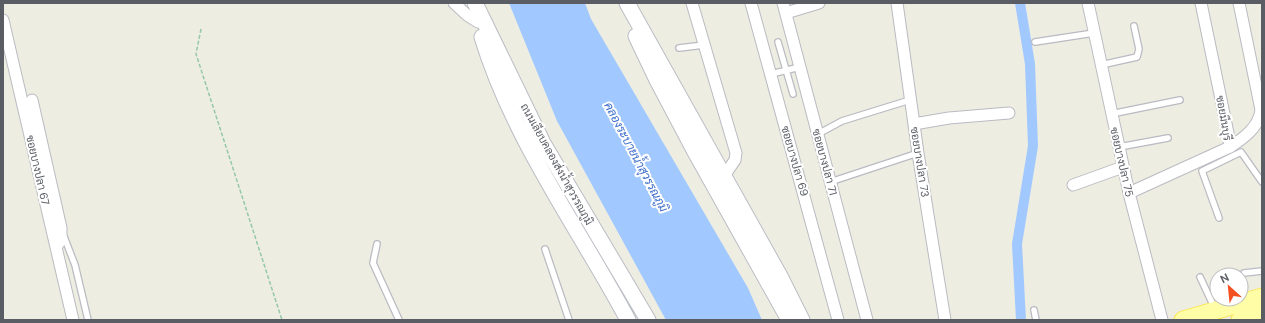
<svg xmlns="http://www.w3.org/2000/svg" width="1265" height="323" viewBox="0 0 1265 323" font-family="'DM Sans',Sarabun,sans-serif">
<style>
.water{fill:#a1c9ff}
.lines{fill:none;stroke-linecap:round;stroke-linejoin:round}
.canal{stroke:#a1c9ff;stroke-width:10}
.service-casing{stroke:#babbc2;stroke-width:8}
.minor-casing{stroke:#babbc2;stroke-width:13}
.secondary-casing{stroke:#bbbdc5;stroke-width:17}
.primary-casing{stroke:#fae34f;stroke-width:19}
.path{stroke:#95c8ab;stroke-width:1.5;stroke-dasharray:4 2;stroke-linecap:butt}
.service{stroke:#fff;stroke-width:5.5}
.minor{stroke:#fff;stroke-width:11}
.secondary{stroke:#fff;stroke-width:15}
.primary{stroke:#fffda6;stroke-width:17}
.labels{text-anchor:middle;dominant-baseline:central;stroke-width:4;stroke-linejoin:round;paint-order:stroke}
.street-label{font-size:11px;fill:#5a5d64;stroke:#fff}
.water-label{font-size:12px;font-style:italic;fill:#3c6dca;stroke:#fff}
</style>
<rect width="100%" height="100%" fill="#eeede2"/>
<path class="water" d="M509,3H585L591,19L748,288L762,320H666L557,121Z"/>
<g class="lines">
<path class="canal" d="M1020,3L1030,64L1033,146L1017,244L1021,320"/>
<g class="service-casing">
<path id="service" d="M778,42L793,94
M1035,42L1094,33
M679,48L704,45
M1101,65L1137,57L1139,49L1134,26
M771,74L800,67
M1111,114L1180,100
M818,134L842,121L910,100
M1119,147L1168,138
M830,182L918,153
M1219,218L1202,171L1241,152L1262,182
M63,234L75,265L88,320
M377,244L373,263L399,320
M545,249L569,320
M1244,273L1262,271
M1200,277L1215,309
M1034,310L1036,320"/>
</g>
<g class="minor-casing">
<path id="minor" d="M454,3L467,15L478,22
M692,3L736,153L735,160L724,176
M751,3L838,320
M783,3L867,320
M897,3L918,153L945,320
M1088,3L1129,193L1162,320
M786,13L819,3
M3,20L73,320
M32,100L61,228V240L56,247
M914,124L949,118L1009,113
M1230,147C1244,138 1259,127 1261,110L1239,3
M1073,185L1123,167
M1129,193L1230,147L1228,133L1201,3"/>
</g>
<g class="secondary-casing">
<path id="secondary" d="M475,3L543,143L648,320
M627,3L781,278L802,320
M636,36L657,80L694,150L789,320
M482,37C513,139 578,227 628,320"/>
</g>
<g class="primary-casing">
<path id="primary" d="M1183,320L1262,297
M1240,320L1262,314"/>
</g>
<path class="path" d="M201,29L196,54L282,320"/>
<use href="#service" class="service"/>
<use href="#minor" class="minor"/>
<use href="#secondary" class="secondary"/>
<use href="#primary" class="primary"/>
</g>
<g class="labels">
<g class="street-label">
<text transform="translate(1224 118) rotate(80)">ซอยมีนบุรี</text>
<text transform="translate(795 161) rotate(74)">ซอยบางปลา 69</text>
<text transform="translate(825 162) rotate(75)">ซอยบางปลา 71</text>
<text transform="translate(920 162) rotate(81)">ซอยบางปลา 73</text>
<text transform="translate(1122 162) rotate(77)">ซอยบางปลา 75</text>
<text transform="translate(557 164) rotate(61)">ถนนเลียบคลองส่งน้ำสุวรรณภูมิ</text>
<text transform="translate(38 170) rotate(77)">ซอยบางปลา 67</text>
</g>
<g class="water-label">
<text transform="translate(636 157) rotate(62)">คลองระบายน้ำสุวรรณภูมิ</text>
</g>
</g>
<rect width="1265" height="323" fill="none" stroke="#5a5d64" stroke-width="8"/>
<g transform="translate(1229 287) rotate(333)"><circle r="19" fill="#ffffff" stroke="#bdbec1"/>
<path d="M0-3L7 15L0 10L-7 15Z" fill="#f45123"/>
<text y="-6" font-size="11" font-weight="bold" text-anchor="middle" fill="#5a5d64">N</text>
</g>
</svg>
